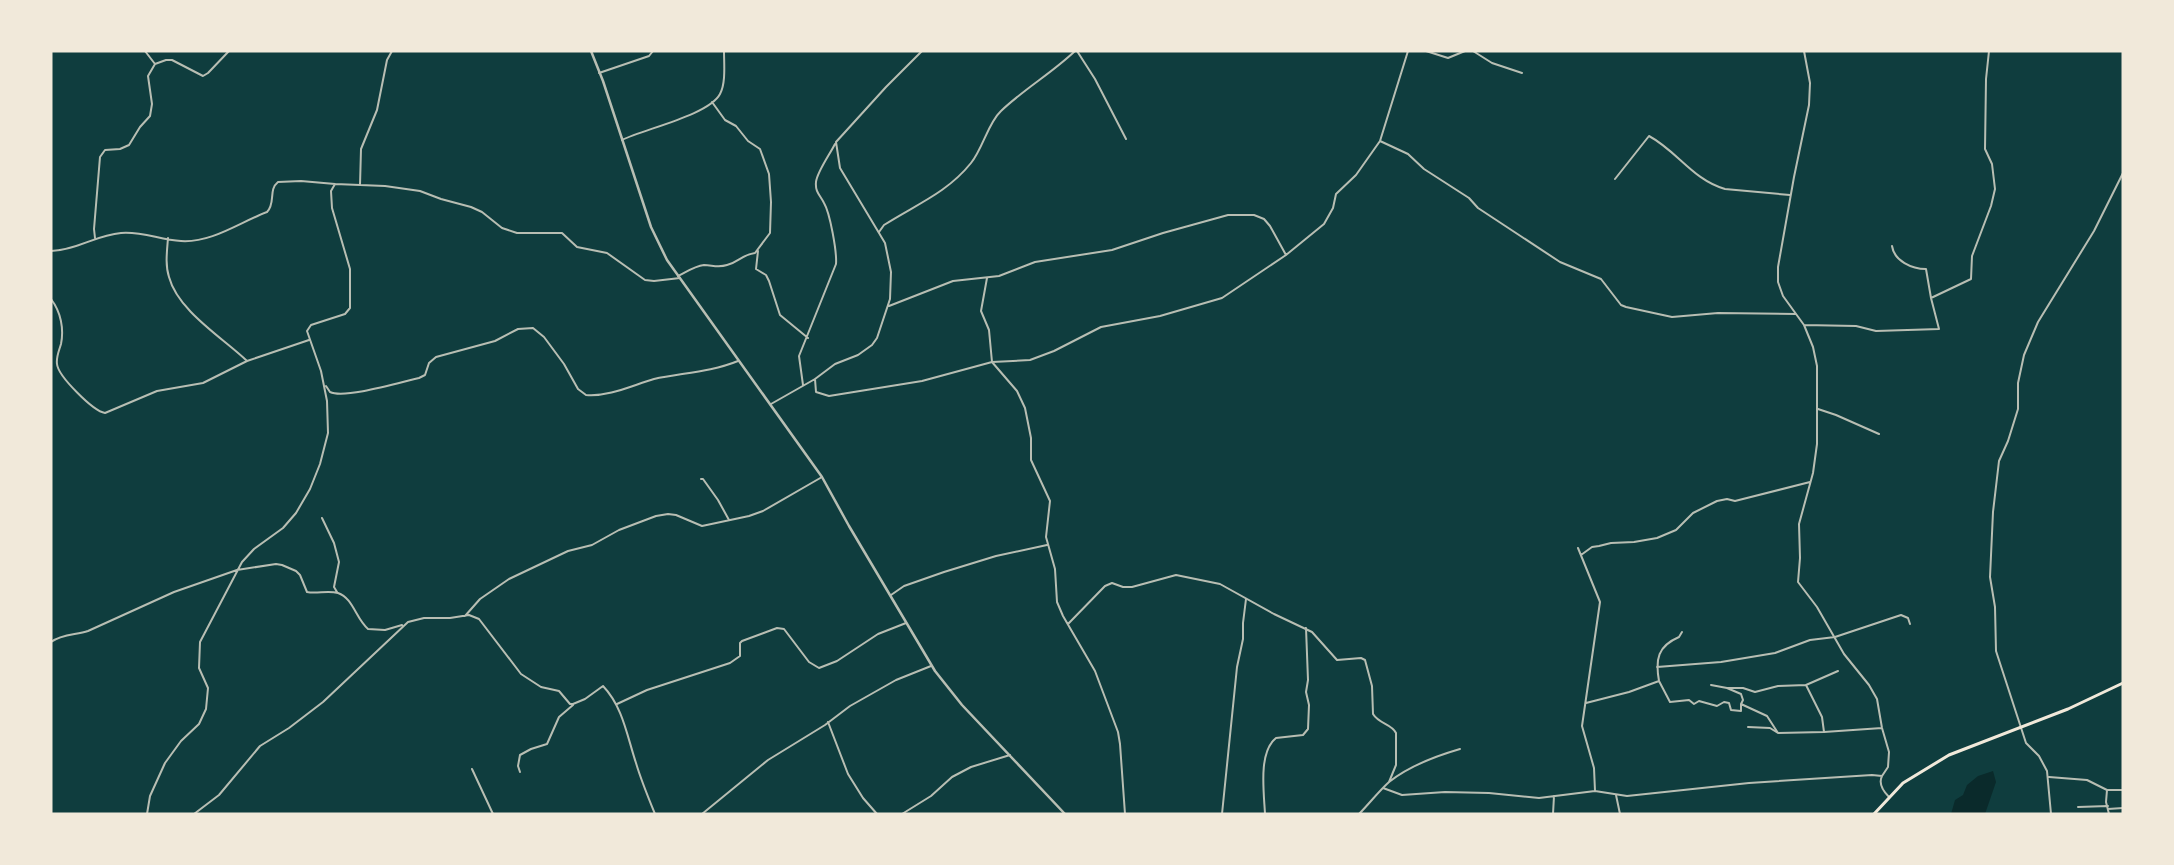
<svg xmlns="http://www.w3.org/2000/svg" width="2174" height="865" viewBox="0 0 2174 865" font-family="Spectral,serif">
<style>
.water{fill:#0a2a2b}
.lines{fill:none;stroke-linecap:round;stroke-linejoin:round}
.minor{stroke:#b8beb3;stroke-width:2}
.tertiary{stroke:#b8beb3;stroke-width:2.5}
.primary{stroke:#f1e9da;stroke-width:3}
</style>
<rect width="100%" height="100%" fill="#0f3d3e"/>
<path class="water" d="M1993,771L1996,782L1985,814H1951L1955,800L1963,795L1967,785L1978,776Z"/>
<g class="lines">
<path class="minor" d="M145,51L155,64L166,60H172L203,76L208,73L229,51
M1077,51L1095,79L1126,139
M1426,51L1448,58L1465,51
M1473,51L1492,63L1522,73
M1804,51L1810,83L1809,105L1794,177L1778,267V282L1783,296L1804,325L1813,347L1817,366V444L1813,473L1799,524L1800,558L1798,582L1817,607L1844,654L1869,685L1877,699L1882,728L1889,752L1888,767L1882,776
M599,73L649,56L653,51
M622,140C644,129 709,115 720,94C726,83 724,64 724,51
M1380,141L1408,154L1424,169L1469,198L1478,208L1560,262L1601,279L1621,305L1626,307L1672,317L1718,313L1796,314
M1615,179L1649,136C1677,151 1693,180 1725,189L1790,195
M360,185L385,186L420,191L441,199L471,207L482,212L502,228L517,233H562L577,247L607,253L645,280L654,281L680,278
M879,232L884,225C915,205 947,193 971,163C983,148 988,123 1001,111C1024,89 1052,73 1075,51
M95,238L94,229L100,157L105,150L120,149L129,145L140,127L150,116L152,104L148,76L155,64
M168,238C167,251 165,265 169,277C178,311 223,338 247,361
M1892,246C1894,261 1912,269 1926,269L1931,298
M51,251C77,250 96,235 121,233C142,231 160,240 181,241C212,243 240,222 267,212C276,203 268,190 278,182L301,181L335,184
M758,251L756,269L766,275L769,281L780,315L808,338
M678,276C686,272 695,266 704,265C712,265 718,268 727,265C739,262 741,255 755,253L770,233L771,202L769,174L760,149L748,141L736,126L725,120L712,102
M987,278L981,311L989,330L992,362L1017,391L1025,408L1031,438V460L1050,501L1046,537L1055,569L1057,602L1063,616L1095,671L1118,732L1120,744L1125,814
M51,299C61,312 64,329 61,344C59,351 56,357 57,364C58,376 93,411 105,413L157,391L203,383L247,361L309,340
M889,306L953,281L999,276L1035,262L1112,250L1163,233L1228,215H1254L1264,219L1270,226L1286,255
M1804,325L1856,326L1876,331L1939,329L1931,298L1971,279L1972,256L1991,206L1995,189L1992,164L1985,149L1986,79L1989,51
M815,379L816,392L829,396L922,381L992,362L1030,360L1054,351L1101,327L1160,316L1222,298L1286,255L1324,224L1333,208L1336,194L1356,175L1380,141L1408,51
M803,385L799,356L836,264C837,252 830,213 824,203C820,195 815,192 816,182C817,172 830,154 835,144
M326,386L330,392C345,399 401,382 419,378L425,375L429,363L436,357L495,341L518,329L533,328L544,337L564,364L578,389L586,395C609,397 633,385 654,379C682,373 711,372 738,361
M771,404L815,379L835,364L858,355L872,345L877,338L890,299L891,272L885,243L840,168L836,142L886,87L922,51
M1818,409L1836,415L1879,434
M701,479H703L718,500L729,520
M322,518L334,543L339,562L334,587L337,592
M1578,548L1600,602L1582,726L1594,768L1595,791
M1581,555L1592,547L1599,546L1611,543L1634,542L1657,538L1676,530L1693,513L1717,501L1727,499L1735,501L1810,482
M891,595L904,586L944,572L996,556L1047,545
M465,616L480,599L509,579L568,551L592,545L619,530L656,516L668,514L676,515L702,526L749,516L763,511L822,477
M1068,624L1105,586L1112,583L1123,587H1132L1176,575L1220,584L1274,614L1312,632L1337,660L1361,658L1365,660L1372,686L1373,714C1379,724 1392,724 1396,733V765L1389,782
M51,642C62,634 76,635 88,631L174,592L237,570L276,564L282,565L296,571L300,575L307,592C317,594 328,590 338,593C353,598 356,619 368,629L385,630L402,625
M1657,667L1721,662L1775,653L1810,640L1835,637L1901,615L1908,618L1910,624
M1659,681C1655,659 1658,646 1679,637L1682,632
M1711,685L1727,688
M1806,685L1838,671
M1586,703L1629,692L1659,681L1670,702L1689,700L1694,704L1699,701L1717,706L1724,702L1729,703L1731,710L1741,711V704L1767,716L1778,733L1770,728L1748,727
M617,704L647,690L730,663L740,656V643L742,641L777,628L784,629L809,662L819,668L837,661L878,634L906,623
M1741,704L1743,700L1741,694L1727,688H1743L1755,692L1778,686L1806,685L1822,717L1824,732L1778,733
M828,722L848,774L863,798L877,814
M1824,732L1882,728
M472,769L493,814
M520,772L518,766L520,755L531,749L547,744L559,717L573,705
M2049,777L2087,780L2107,790H2123
M1383,788L1402,795L1445,792L1489,793L1539,798L1595,791L1627,796L1749,783L1872,775L1882,776C1878,784 1883,791 1889,797
M2107,790L2106,802L2109,814
M1616,795L1620,814
M2078,807L2108,806
M2108,809L2123,808
M147,814L150,796L165,763L181,741L199,724L206,709L208,688L199,668L200,642L242,562L254,549L283,528L296,513L310,489L320,464L328,433L327,401L321,371L307,331L311,325L345,314L350,308V269L332,208L331,191L335,184L360,185L361,149L377,110L387,60L392,51
M194,814L219,795L260,746L289,728L323,702L408,622L424,618H450L469,615L479,619L521,674L541,687L559,691L570,704H573L585,699L603,686C623,707 627,736 636,763C641,780 648,797 655,814
M702,814L768,760L825,725L850,706L896,680L931,666
M902,814L931,796L952,777L971,767L1010,755
M1222,814L1237,667L1243,639V623L1246,599
M1265,814C1264,793 1258,752 1276,738L1303,735L1308,729L1309,705L1306,692L1308,680L1306,628
M1359,814C1369,804 1378,792 1389,782C1409,766 1436,756 1460,749
M1553,814L1554,796
M2051,814L2047,771L2039,756L2026,743L1996,651L1995,607L1990,577L1993,512L1999,461L2008,441L2018,409V383L2024,355L2038,322L2094,231L2123,173"/>
<path class="tertiary" d="M591,51L603,81L651,227L667,260L822,477L849,526L935,671L962,705L1065,814"/>
<path class="primary" d="M1874,814L1903,783L1949,755L2068,709L2123,683"/>
</g>
<rect width="2174" height="865" fill="none" stroke="#f1e9da" stroke-width="105"/>
</svg>
